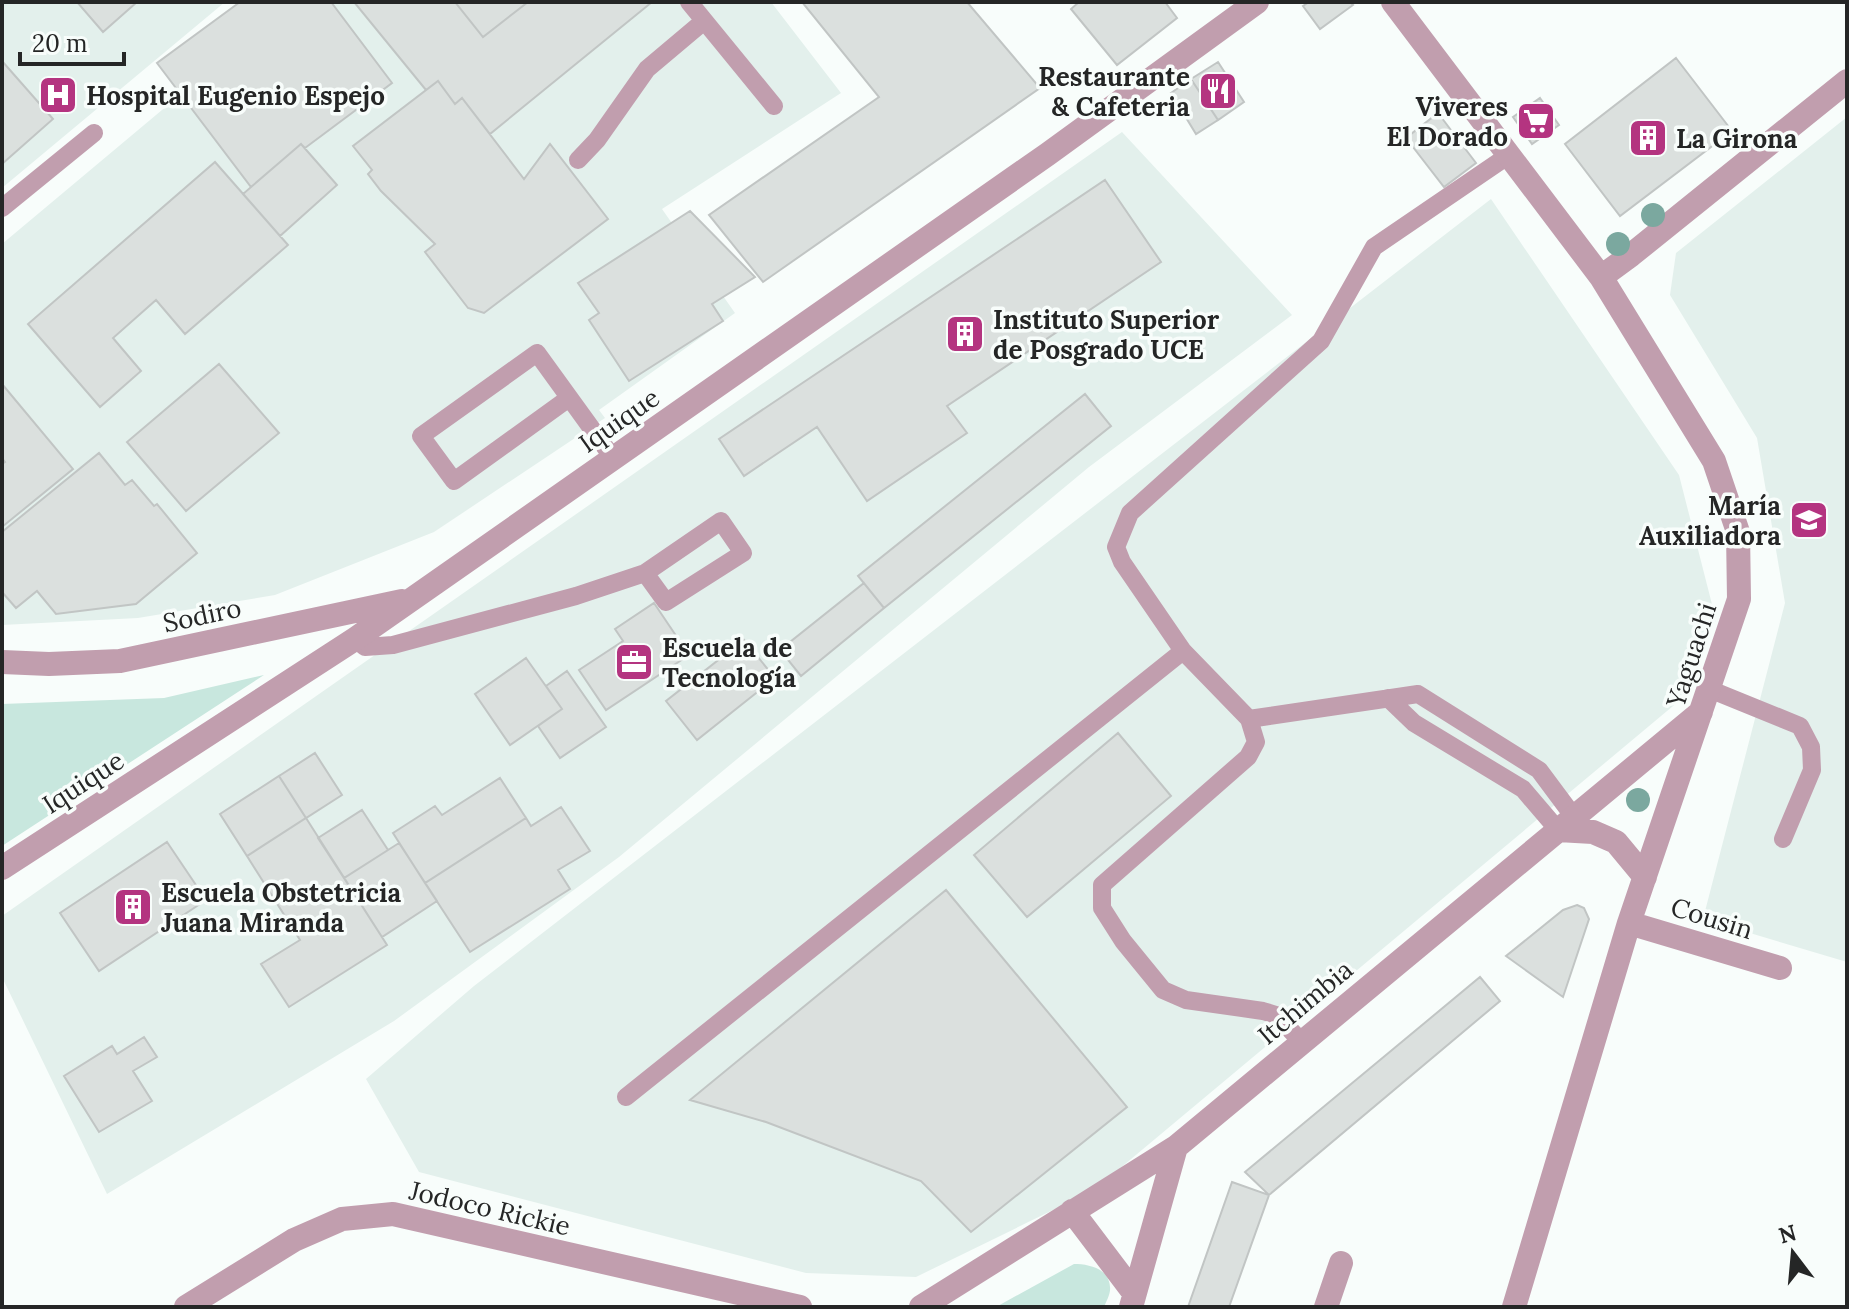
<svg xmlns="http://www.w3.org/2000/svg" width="1849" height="1309" viewBox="0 0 1849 1309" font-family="Lora,serif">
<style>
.built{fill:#e3f0ec}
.green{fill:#c8e7de}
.building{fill:#dbe0de;stroke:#c1c5c4;stroke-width:2}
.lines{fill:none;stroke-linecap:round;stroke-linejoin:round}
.lane{stroke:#c19eae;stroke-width:18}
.street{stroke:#c19eae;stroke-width:24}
.tree{fill:#7ba89f}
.labels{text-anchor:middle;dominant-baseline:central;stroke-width:7;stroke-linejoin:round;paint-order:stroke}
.poi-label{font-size:26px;font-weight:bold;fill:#252626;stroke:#f8fdfb;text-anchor:start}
.street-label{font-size:26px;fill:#252626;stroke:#f8fdfb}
</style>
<rect width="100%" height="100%" fill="#f8fdfb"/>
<path class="built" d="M2,2H225L2,188Z
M291,2H771L841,93L662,209L735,313L599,410L605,418L434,532L275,595L138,618L2,625V244Z
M1847,117V962L1703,919L1785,603L1757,438L1670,295L1676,253Z
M1122,132L1292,315L1089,467L619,857L394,1021L107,1194L2,977V916Z
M1491,199L1679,475L1716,620L1679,701L1094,1190L916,1277L806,1273L419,1172L366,1079L474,986Z"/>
<path class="green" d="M264,675L2,846V704L164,698Z
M1074,1264C1088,1264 1109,1268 1110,1287C1111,1293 1106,1302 1104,1307H996Z"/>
<path class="building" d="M77,2H137L103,32Z
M240,2H331L392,83L305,148L301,144L251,187L157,63Z
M354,2H455L483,37L528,2H652L490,134L462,98L455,104L438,81L426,90Z
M455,2H528L483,37Z
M802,2H967L1040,88L763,282L709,215L879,97Z
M1079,2H1165L1177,18L1117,65L1071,9Z
M1309,2H1350L1353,5L1320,29L1303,6Z
M1676,58L1732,131L1620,216L1565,144Z
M2,61L53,119L2,164Z
M1218,62L1244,102L1218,120L1191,79Z
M1191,79L1218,120L1196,134L1171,93Z
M438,81L455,104L462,98L524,179L550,144L608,219L484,313L468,308L425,252L435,244L381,191L368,174L372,170L353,146Z
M1540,98L1559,125L1532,144L1513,117Z
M1438,113L1476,163L1444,187L1406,138Z
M301,144L337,185L280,236L243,194Z
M215,162L288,245L185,334L156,300L113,338L141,371L100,407L28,324Z
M1105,180L1161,262L947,406L967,433L867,501L817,427L744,476L719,439Z
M690,211L755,277L712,304L723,321L629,381L589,320L599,313L578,283Z
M219,364L279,433L186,511L127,442Z
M2,384L73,469L2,527V464L5,462L2,458Z
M1085,394L1111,426L884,608L858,576Z
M99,453L125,485L132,480L154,506L157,504L197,553L136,604L56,614L37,591L16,608L2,592V532Z
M864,583L884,608L801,676L780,650Z
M654,603L689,655L606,710L579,670L623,641L615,629Z
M744,640L775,678L697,740L666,701Z
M526,658L562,709L510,745L475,694Z
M567,671L606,727L560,758L538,726L562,709L546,686Z
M1118,733L1171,796L1027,917L974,855Z
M315,753L342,795L306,818L279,776Z
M279,776L306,818L247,856L220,814Z
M500,778L526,818L425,883L393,833L435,806L442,815Z
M561,807L590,851L558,870L570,889L470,952L425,883L526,818L531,826Z
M362,810L388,850L344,878L318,838Z
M306,818L387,945L289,1007L261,964L300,940L247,856Z
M167,842L206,900L99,971L60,913Z
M399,843L437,901L382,937L344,878Z
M946,890L1127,1107L971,1232L921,1181L766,1122L690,1100Z
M1577,905L1584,908L1589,919L1563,997L1506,956L1563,910Z
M1480,977L1500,1001L1269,1195L1245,1172Z
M144,1037L157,1057L133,1071L152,1101L99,1132L64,1076L112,1046L117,1054Z
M1232,1182L1269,1195L1229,1307H1188Z"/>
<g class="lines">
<path class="lane" d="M689,2L774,106
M578,160L597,140L647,69L704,21
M2,208L94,133
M569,398L454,481L421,436L537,353L613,458
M355,639L365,647L393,645L576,596L645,573L721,521L743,553L666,602L645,573
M1709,689L1800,726L1811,747L1812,770L1783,839
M1388,698L1414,723L1523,789L1558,830
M1249,719L1418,694L1539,770L1574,817
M1301,1041L1276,1015L1263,1011L1186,1000L1163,990L1123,941L1102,908V885L1248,757L1256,742L1249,719L1183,651L1122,562L1116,547L1130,513L1321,341L1374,247L1509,155
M626,1097L1183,651"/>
<path class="street" d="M1393,2L1601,277L1714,461L1738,532L1739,599L1629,923L1514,1307
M1601,277L1631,255L1847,81
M2,662L49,664L120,661L402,601
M1558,830L1593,832L1616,842L1645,877
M2,868L355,639L1048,154L1257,2
M1629,923L1780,968
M1072,1211L1134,1293
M186,1307L294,1240L342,1219L393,1214L800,1307
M921,1307L1176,1147L1701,712
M1131,1307L1176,1147
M1326,1307L1341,1263"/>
</g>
<g class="tree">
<circle cx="1653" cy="215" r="12"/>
<circle cx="1618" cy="244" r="12"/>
<circle cx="1638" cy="800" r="12"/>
</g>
<defs>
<g id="restaurant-square" transform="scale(2)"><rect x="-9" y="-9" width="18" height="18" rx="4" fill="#b43480" stroke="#f8fdfb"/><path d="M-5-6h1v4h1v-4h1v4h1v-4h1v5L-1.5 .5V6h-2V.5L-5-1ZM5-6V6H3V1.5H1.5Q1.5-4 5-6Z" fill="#fff"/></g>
<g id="hospital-square" transform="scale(2)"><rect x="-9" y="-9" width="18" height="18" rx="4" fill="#b43480" stroke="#f8fdfb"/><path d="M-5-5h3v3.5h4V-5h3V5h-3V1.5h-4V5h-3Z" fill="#fff"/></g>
<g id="supermarket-square" transform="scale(2)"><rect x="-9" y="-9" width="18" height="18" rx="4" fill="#b43480" stroke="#f8fdfb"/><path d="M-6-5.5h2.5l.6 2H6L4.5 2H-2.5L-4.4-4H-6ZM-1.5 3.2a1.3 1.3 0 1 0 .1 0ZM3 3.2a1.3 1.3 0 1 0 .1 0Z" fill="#fff"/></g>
<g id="building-square" transform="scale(2)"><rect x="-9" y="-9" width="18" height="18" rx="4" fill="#b43480" stroke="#f8fdfb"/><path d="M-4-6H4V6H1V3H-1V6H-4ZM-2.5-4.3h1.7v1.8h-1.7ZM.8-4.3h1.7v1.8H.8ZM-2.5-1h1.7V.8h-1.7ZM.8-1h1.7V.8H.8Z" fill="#fff"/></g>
<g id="school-square" transform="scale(2)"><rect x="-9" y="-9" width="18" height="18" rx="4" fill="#b43480" stroke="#f8fdfb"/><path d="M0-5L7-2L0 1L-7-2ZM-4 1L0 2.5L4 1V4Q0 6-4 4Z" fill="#fff"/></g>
<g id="office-square" transform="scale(2)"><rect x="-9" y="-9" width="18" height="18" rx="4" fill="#b43480" stroke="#f8fdfb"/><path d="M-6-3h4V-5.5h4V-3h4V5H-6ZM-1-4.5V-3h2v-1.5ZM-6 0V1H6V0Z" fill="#fff"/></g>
</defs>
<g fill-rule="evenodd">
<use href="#restaurant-square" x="1218" y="91"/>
<use href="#hospital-square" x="58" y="95"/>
<use href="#supermarket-square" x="1536" y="121"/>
<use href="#building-square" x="1648" y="138"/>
<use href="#building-square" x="965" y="334"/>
<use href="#school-square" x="1809" y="520"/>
<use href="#office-square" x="634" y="662"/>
<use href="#building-square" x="133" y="907"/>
</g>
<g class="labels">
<g class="poi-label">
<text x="1190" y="76" text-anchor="end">Restaurante<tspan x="1190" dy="30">&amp; Cafeteria</tspan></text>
<text x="86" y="95">Hospital Eugenio Espejo</text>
<text x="1508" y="106" text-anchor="end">Viveres<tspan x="1508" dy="30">El Dorado</tspan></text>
<text x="1676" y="138">La Girona</text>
<text x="993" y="319">Instituto Superior<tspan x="993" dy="30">de Posgrado UCE</tspan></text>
<text x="1781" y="505" text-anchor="end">María<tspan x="1781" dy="30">Auxiliadora</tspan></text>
<text x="662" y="647">Escuela de<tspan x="662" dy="30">Tecnología</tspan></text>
<text x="161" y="892">Escuela Obstetricia<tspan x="161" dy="30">Juana Miranda</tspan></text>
</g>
<g class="street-label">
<text transform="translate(619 420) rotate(-35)">Iquique</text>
<text transform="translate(202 615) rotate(-12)">Sodiro</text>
<text transform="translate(1691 655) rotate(-72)">Yaguachi</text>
<text transform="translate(83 782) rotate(-33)">Iquique</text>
<text transform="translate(1712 918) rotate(17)">Cousin</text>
<text transform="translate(1305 1002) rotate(-40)">Itchimbia</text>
<text transform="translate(490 1208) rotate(13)">Jodoco Rickie</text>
</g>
</g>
<rect width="1849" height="1309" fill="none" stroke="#252626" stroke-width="8"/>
<g transform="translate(1793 1253) rotate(344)" stroke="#f8fdfb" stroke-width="6" paint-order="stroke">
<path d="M0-6L14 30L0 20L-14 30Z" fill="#252626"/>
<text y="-12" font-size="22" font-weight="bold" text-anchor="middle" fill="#252626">N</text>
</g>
<path d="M20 52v12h104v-12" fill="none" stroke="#252626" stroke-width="4"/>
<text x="32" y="52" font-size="24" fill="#252626" stroke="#f8fdfb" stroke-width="6" paint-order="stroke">20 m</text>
</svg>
